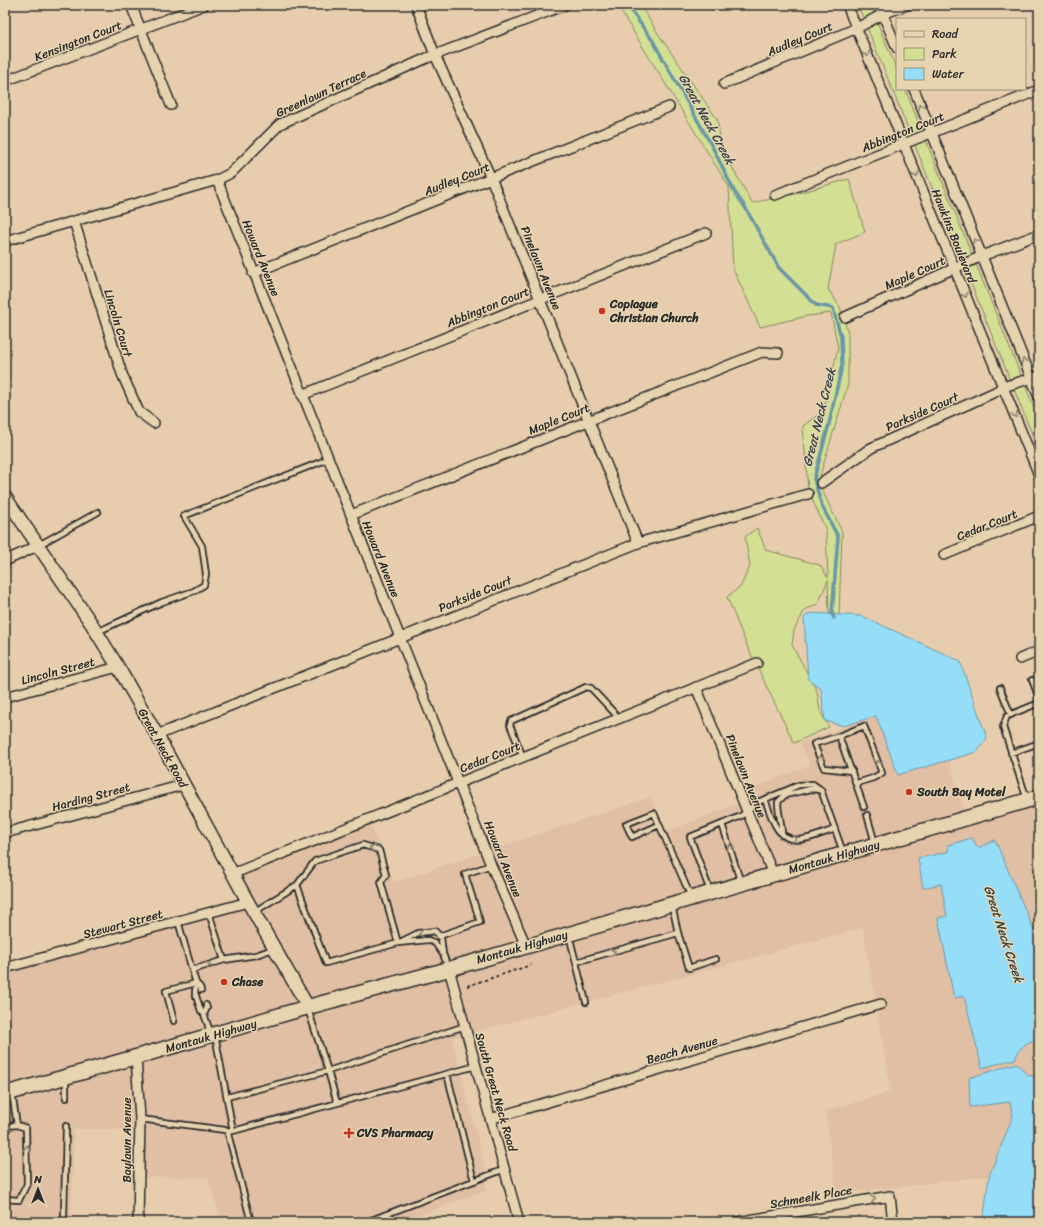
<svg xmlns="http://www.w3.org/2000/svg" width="1044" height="1227" viewBox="0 0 1044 1227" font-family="Sriracha,sans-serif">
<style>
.built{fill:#e0bfa4}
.green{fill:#d3e093;stroke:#7f865f}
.water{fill:#96ddf8;stroke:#6b96a6}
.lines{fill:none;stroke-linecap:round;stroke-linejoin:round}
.stream{stroke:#6b96a6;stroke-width:3.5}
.service-casing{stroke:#2b2b2b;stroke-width:8}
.minor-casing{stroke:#2b2b2b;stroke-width:12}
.secondary-casing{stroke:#2b2b2b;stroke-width:15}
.primary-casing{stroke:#2b2b2b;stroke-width:17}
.path{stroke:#2b2b2b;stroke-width:2;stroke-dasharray:3 3;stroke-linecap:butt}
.service{stroke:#e6d4b1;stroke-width:4.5}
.minor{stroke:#e6d4b1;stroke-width:9}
.secondary{stroke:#e6d4b1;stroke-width:12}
.primary{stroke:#e6d4b1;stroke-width:14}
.oneway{stroke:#88806e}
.poi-dot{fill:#c8321e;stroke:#e6d4b1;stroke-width:1.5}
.labels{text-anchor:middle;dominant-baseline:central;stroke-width:3;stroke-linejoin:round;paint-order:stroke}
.street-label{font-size:12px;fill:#2b2b2b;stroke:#e6d4b1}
.poi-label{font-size:12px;font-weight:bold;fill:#2b2b2b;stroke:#e6d4b1;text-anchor:start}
.water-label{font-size:13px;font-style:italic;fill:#3b464a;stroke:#e6d4b1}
</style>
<rect width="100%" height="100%" fill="#e7cdad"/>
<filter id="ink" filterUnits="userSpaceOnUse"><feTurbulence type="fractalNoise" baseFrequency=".025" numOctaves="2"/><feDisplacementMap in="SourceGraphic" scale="8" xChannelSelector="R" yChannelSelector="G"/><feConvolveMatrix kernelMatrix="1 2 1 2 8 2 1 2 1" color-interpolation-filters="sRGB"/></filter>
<g filter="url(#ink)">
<path class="built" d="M876,716L898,775L949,760L967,820L1039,801V942L995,840L978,848L972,839L948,852L941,884L947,916L939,918L954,998L964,996L982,1068L1015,1059L1020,1048L1034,1040H1039V1077L1027,1075L986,1073L969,1078L1010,1102L1013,1116L989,1176L837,1194L825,1111L891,1092L863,928L452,1038L486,1171L483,1173L487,1190L400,1222H222L208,1178L142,1177L143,1130L74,1129L71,1222L5,1221V973L258,905L239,876L370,823L394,882L651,797L666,832L746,800L743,792L810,765L800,743Z"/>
<path class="green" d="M617,5H640L661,38L717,119L722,149L752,203L795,194L849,179L865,232L836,244L828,289L840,307L848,333V384L818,482L842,532L839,615L829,614L828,580L818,604L805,610L794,630L792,645L817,691L820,711L829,727L794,743L748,648L727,597L741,586L750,566L745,537L757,528L766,550L820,565L828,578L826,530L808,490L803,426L824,410L838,348L831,313L807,316L760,327L733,269L729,187Z
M858,5H870L897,70V89H905L1039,420V451Z"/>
<path class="water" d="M810,613L862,616L960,661L987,738L977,752L898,775L876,716L844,726L825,721L821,689L808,679L804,618Z
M972,838L978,848L995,840L1039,942V1040C1027,1039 1019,1049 1015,1059L982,1068L964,996L954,998L938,918L947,916L941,884L923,888L918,858L948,852V845Z
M1017,1063L1027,1075L1039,1077V1222H983L989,1176L1013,1116L1010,1102L970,1107L969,1078Z"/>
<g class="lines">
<path class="stream" d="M627,5L653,41L713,148L734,191L745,207L779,268L816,305L833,308L841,337L842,365L829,424L814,479L822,506L838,537L832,614L834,618"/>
<g class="service-casing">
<path id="service" d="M39,545L98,512
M97,632L162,602L194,591L204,585L206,574L202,546L184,516L328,459
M1032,680L1039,698
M1000,688L1011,715
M839,736L864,726L882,773L873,778L857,783
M1011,753L1039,743
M523,757L510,725L511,721L586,687L591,688L619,718
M852,771L824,768L814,744L839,736L864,807
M765,799C768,808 771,817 775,825C789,851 814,836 835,829
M1027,799L1003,727L1007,716L1039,703
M1034,800L1039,819
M867,815L875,843
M659,825L632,837L626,824L654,813L691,897
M782,835C782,823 778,814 778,802L785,795L811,789L820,790
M741,883L722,824L741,816L758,802L799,785L813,784L821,790L843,852
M297,885L326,963L398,943L428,940L435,943L442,953
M710,891L690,837L722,824
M672,905L678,933L689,968L716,959
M254,912L297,885L315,861L363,845L379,850L386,875L381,882L398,943L418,933L435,931L441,938L443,954L448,967
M209,913L224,960
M178,921L192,970L224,960L256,955L273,949
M569,935L586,1002
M439,936L480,922L465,874L491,865
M576,962L678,933
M192,970L196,983L195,993L201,1011L204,1014L211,1034
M196,983L200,987L201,990
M308,1009L328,1071L337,1103
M204,1014L207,1008L206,1005
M174,1021L166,991L196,983
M447,1074L474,1181
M12,1093L17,1125
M227,1097L328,1071L465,1026
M66,1098V1079
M140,1119L233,1131L215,1035
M5,1126L17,1125L26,1128L27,1184L19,1200L5,1199
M227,1130L251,1222
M233,1131L476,1066
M64,1217L66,1126
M366,1222L505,1169"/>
</g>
<g class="minor-casing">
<path id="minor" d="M131,5L171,105
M416,5L435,55L491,178L638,543
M847,5L1039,475
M879,5L897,48
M5,81L204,5
M724,84L857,28L883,14L907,5
M914,89L1039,397
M217,180L491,865L526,946
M775,195L1039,90
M74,221L122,374L139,412L154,423
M5,241L217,180L231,173L280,124L427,58L565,5
M253,273L669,107
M845,317L982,256L1039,234
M302,395L706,233
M821,483L871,448L995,392L1003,387L1039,376
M351,515L762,352L778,353
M944,555L1039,516
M5,561L37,546
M1020,659L1039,651
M696,687L773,874
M5,697L118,667
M157,735L638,543L808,494
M5,833L183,785
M232,874L757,663
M5,968L248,902
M449,969L519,1222
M136,1057L140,1119L138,1222
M490,1119L881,1004
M737,1222L890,1196L893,1222"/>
</g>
<g class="secondary-casing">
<path id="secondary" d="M5,497L91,623L118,667L157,735L248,902L308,1007"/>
</g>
<g class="primary-casing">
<path id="primary" d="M5,1094L136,1057L308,1007L449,969L1039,797"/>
</g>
<path class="path" d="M467,986L531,965"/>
<use href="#service" class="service"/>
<use href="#minor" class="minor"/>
<use href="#secondary" class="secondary"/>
<use href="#primary" class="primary"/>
</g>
<defs><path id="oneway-chevron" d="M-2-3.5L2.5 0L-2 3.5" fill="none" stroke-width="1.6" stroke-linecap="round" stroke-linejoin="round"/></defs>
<g class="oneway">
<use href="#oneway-chevron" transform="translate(867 54) rotate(68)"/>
<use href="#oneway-chevron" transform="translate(921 107) rotate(-112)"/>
<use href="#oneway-chevron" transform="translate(916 175) rotate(68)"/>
<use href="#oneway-chevron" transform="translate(975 241) rotate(-112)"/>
<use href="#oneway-chevron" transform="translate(965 295) rotate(67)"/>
<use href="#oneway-chevron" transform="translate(1024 361) rotate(-112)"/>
<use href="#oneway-chevron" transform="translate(1015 415) rotate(68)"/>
<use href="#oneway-chevron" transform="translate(820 758) rotate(-113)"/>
<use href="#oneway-chevron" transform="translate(878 763) rotate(-111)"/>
<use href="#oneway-chevron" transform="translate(794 839) rotate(8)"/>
<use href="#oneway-chevron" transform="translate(730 847) rotate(-108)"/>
<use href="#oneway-chevron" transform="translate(372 848) rotate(-159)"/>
<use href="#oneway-chevron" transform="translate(421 934) rotate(168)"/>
<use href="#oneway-chevron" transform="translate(613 952) rotate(-16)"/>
<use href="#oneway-chevron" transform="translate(208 965) rotate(-17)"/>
<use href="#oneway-chevron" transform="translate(27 1148) rotate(-91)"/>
<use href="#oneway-chevron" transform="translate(873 1199) rotate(-10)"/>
</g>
</g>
<g class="poi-dot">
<circle cx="602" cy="311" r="4"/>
<circle cx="909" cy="792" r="4"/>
<circle cx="224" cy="982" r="4"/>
<path d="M347 1127h4v4h4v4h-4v4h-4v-4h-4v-4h4z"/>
</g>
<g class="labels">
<g class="street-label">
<text transform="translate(800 39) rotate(-23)">Audley Court</text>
<text transform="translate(78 41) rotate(-21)">Kensington Court</text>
<text transform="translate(321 93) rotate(-25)">Greenlawn Terrace</text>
<text transform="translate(903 132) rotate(-22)">Abbington Court</text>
<text transform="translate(457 179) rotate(-22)">Audley Court</text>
<text transform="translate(954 236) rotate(68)">Hawkins Boulevard</text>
<text transform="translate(261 258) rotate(68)">Howard Avenue</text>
<text transform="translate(541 268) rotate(68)">Pinelawn Avenue</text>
<text transform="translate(915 273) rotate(-24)">Maple Court</text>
<text transform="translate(488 307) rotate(-22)">Abbington Court</text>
<text transform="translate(118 323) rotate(73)">Lincoln Court</text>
<text transform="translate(922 412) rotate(-24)">Parkside Court</text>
<text transform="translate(559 419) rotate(-22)">Maple Court</text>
<text transform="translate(987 525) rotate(-22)">Cedar Court</text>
<text transform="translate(381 559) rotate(68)">Howard Avenue</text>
<text transform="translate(475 594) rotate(-22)">Parkside Court</text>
<text transform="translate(58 671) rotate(-15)">Lincoln Street</text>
<text transform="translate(163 748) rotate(61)">Great Neck Road</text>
<text transform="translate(490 757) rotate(-22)">Cedar Court</text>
<text transform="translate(746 776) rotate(68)">Pinelawn Avenue</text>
<text transform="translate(91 797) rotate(-15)">Harding Street</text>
<text transform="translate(834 857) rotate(-16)">Montauk Highway</text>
<text transform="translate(503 859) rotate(68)">Howard Avenue</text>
<text transform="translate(123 924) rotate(-15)">Stewart Street</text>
<text transform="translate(522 947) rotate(-16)">Montauk Highway</text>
<text transform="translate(211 1036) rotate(-16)">Montauk Highway</text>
<text transform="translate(682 1050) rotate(-16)">Beach Avenue</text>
<text transform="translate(496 1092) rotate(74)">South Great Neck Road</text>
<text transform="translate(127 1140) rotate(-90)">Baylawn Avenue</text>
<text transform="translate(811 1197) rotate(-10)">Schmeelk Place</text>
</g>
<g class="poi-label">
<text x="610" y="304">Copiague<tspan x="610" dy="14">Christian Church</tspan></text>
<text x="917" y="792">South Bay Motel</text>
<text x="232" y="982">Chase</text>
<text x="357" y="1133">CVS Pharmacy</text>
</g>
<g class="water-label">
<text transform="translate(707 119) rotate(61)">Great Neck Creek</text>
<text transform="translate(819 417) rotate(-76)">Great Neck Creek</text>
<text transform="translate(1004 934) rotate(72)">Great Neck Creek</text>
</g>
</g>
<rect width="1044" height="1227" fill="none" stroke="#e6d4b1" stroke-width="20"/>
<rect x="10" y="10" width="1024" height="1207" fill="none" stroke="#2b2b2b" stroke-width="1.5" filter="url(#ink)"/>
<rect x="896" y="18" width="130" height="72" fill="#e6d4b1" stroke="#9b907b"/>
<rect x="904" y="31" width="20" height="6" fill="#e6d4b1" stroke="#9b907b"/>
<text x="932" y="38" font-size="12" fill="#2b2b2b">Road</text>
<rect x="904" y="48" width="20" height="12" fill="#d3e093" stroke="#9b907b"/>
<text x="932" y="58" font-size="12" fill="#2b2b2b">Park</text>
<rect x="904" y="68" width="20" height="12" fill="#96ddf8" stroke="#9b907b"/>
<text x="932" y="78" font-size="12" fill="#2b2b2b">Water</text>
<g transform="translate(38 1189)" stroke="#e6d4b1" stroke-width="3" paint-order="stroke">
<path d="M0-3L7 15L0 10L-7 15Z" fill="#2b2b2b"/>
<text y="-6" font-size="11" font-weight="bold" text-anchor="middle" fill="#2b2b2b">N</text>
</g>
</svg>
